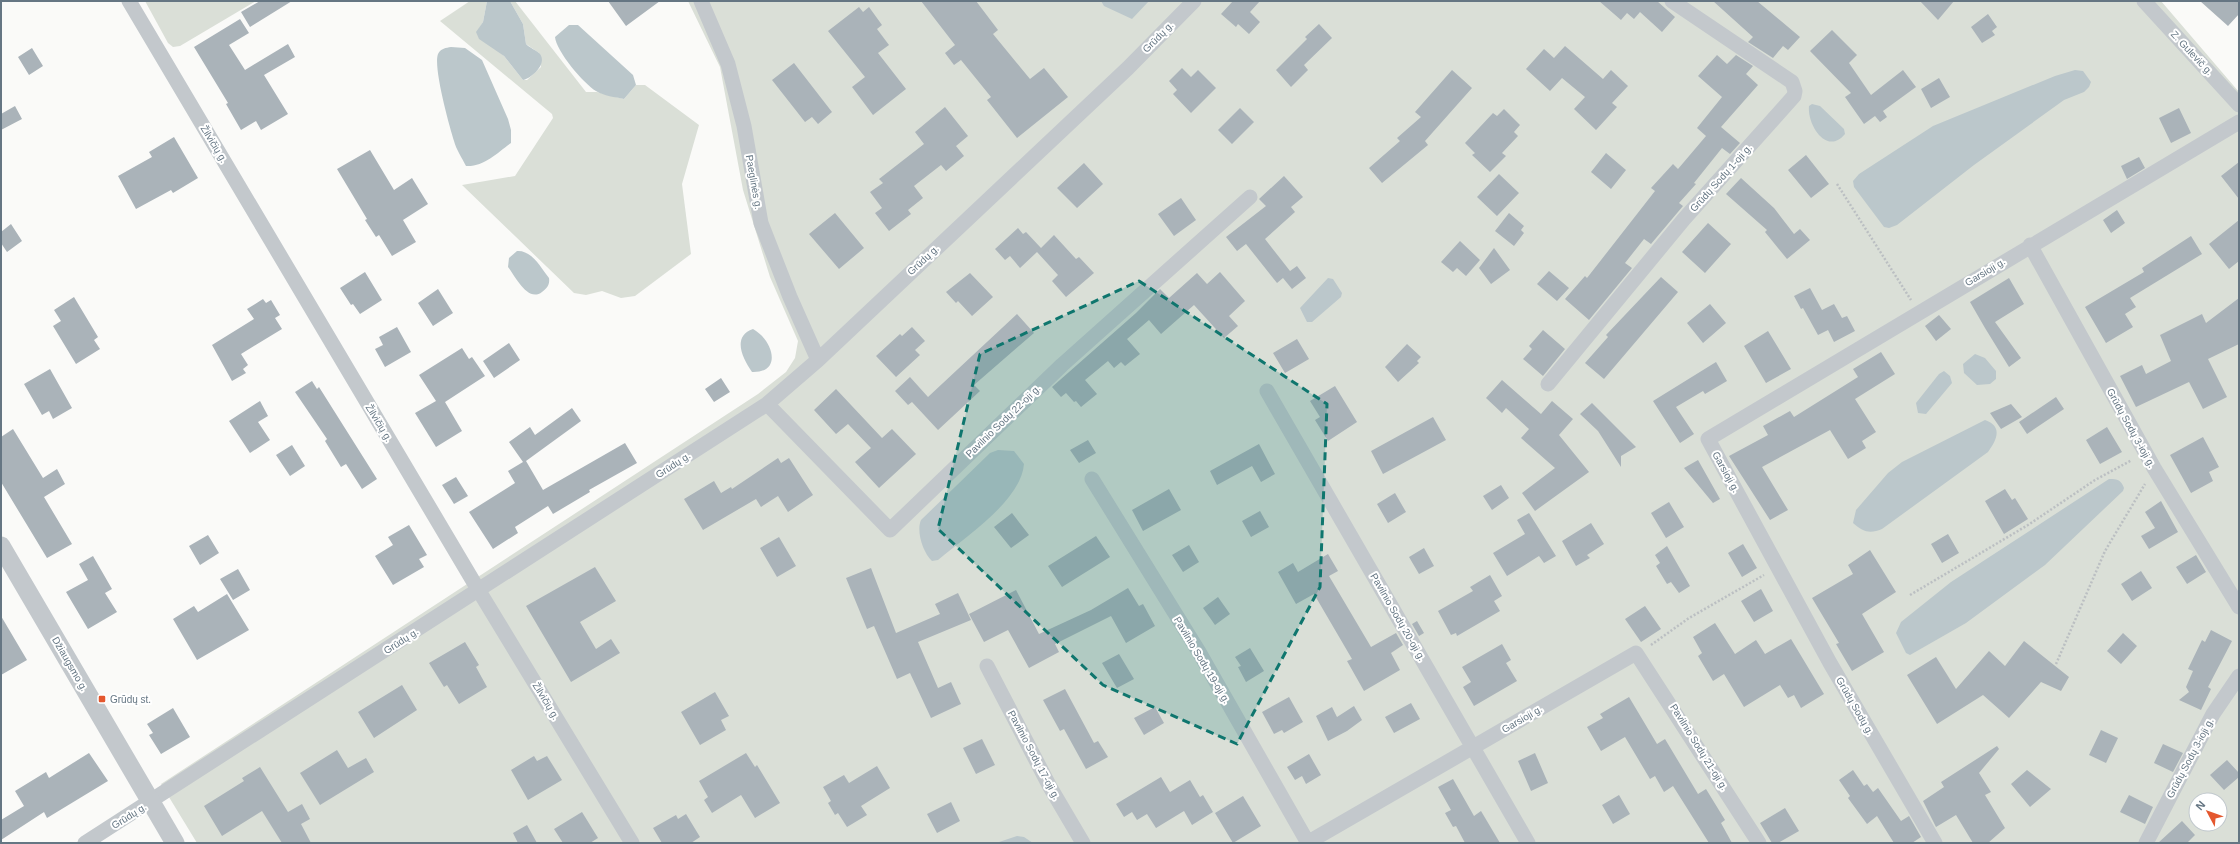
<svg xmlns="http://www.w3.org/2000/svg" width="2240" height="844" viewBox="0 0 2240 844" font-family="Arial,sans-serif">
<style>
.green{fill:#dadfd7;fill-rule:evenodd}
.water{fill:#bbc7cb}
.building{fill:#aab3b9}
.lines{fill:none;stroke-linecap:round;stroke-linejoin:round}
.path{stroke:#bbbfc2;stroke-width:2.5;stroke-dasharray:2 2;stroke-linecap:butt}
.minor{stroke:#c3c8cc;stroke-width:15}
.tertiary{stroke:#c3c8cc;stroke-width:19}
.marked{fill:#0f766e;fill-opacity:0.2;stroke:#0f766e;stroke-width:3;stroke-dasharray:8 5;stroke-linejoin:round}
.poi-dot{fill:#e4572e;stroke:#fff;stroke-width:1.5}
.labels{text-anchor:middle;dominant-baseline:central;stroke-width:4;stroke-linejoin:round;paint-order:stroke}
.street-label{font-size:10px;fill:#657683;stroke:#fff}
.poi-label{font-size:10px;fill:#657683;stroke:#fff;text-anchor:start}
</style>
<rect width="100%" height="100%" fill="#fafaf8"/>
<path class="green" d="M145,1H256L180,46L173,47L168,43Z
M470,1H487L483,22L477,32L504,56L523,80H527L541,67L539,53L526,44L523,24L510,1H515L586,92H597L624,99L636,85H645L699,125L682,184L691,254L635,296L621,298L602,291L586,295L574,293L462,185L515,176L553,118L552,114L440,21Z
M688,1H2161L2239,92V843H197L161,784L758,394L786,372L795,358L798,341L770,277L743,190L720,67ZM2196,800H2220V824H2196Z"/>
<path class="water" d="M487,1H510L523,24L526,44C530,48 536,50 539,53C549,63 531,79 523,80L504,56L479,39L476,32L483,22Z
M1101,1H1149L1132,19L1104,6Z
M569,25H578L633,75L636,85L624,99C615,97 604,96 596,91C584,84 556,51 555,37Z
M451,47L465,48L482,60L508,119L511,130V143C497,153 484,167 466,166C462,158 456,149 454,141C449,125 433,67 438,54C441,48 446,48 451,47Z
M2075,70L2083,71L2091,82L2089,87L2084,92L2064,100L1974,165L1897,225L1889,228L1884,227L1854,187L1853,181L1859,174L1933,126L2055,76Z
M1812,104L1820,106L1844,129L1845,134C1827,156 1807,125 1809,106Z
M517,251C532,250 541,268 549,278C550,285 547,288 542,292C528,303 515,276 508,267L509,258Z
M1328,278L1333,279L1342,293L1341,297L1312,322H1307L1300,308Z
M753,329C773,340 783,373 752,372C742,358 732,336 753,329Z
M1975,354L1985,358L1996,371V379L1990,384L1977,385L1964,373L1963,364Z
M1944,371L1950,376L1952,383L1926,414L1918,413L1916,403L1939,374Z
M1985,420C2003,426 1997,440 1988,452L1882,529C1870,534 1863,532 1853,523L1856,510L1888,473L1902,462Z
M998,450L1014,451L1024,464C1021,501 965,537 938,560L932,561C923,553 916,531 921,520L990,453Z
M2109,479C2118,479 2121,480 2124,488L2123,491L2045,565L1966,623L1910,655L1906,653L1896,633L1901,622L1951,582Z
M1017,836L1024,837L1033,843H996Z"/>
<path class="building" d="M260,1H292L250,27L241,12Z
M608,1H660L626,26Z
M921,1H976L998,30L993,34L1030,79L1044,68L1068,97L1017,138L987,100L991,97L961,60L954,65L945,53L955,45Z
M1233,1H1260L1250,12L1260,22L1249,34L1238,24L1236,27L1221,14Z
M1599,1H1657L1675,17L1662,32L1640,12L1634,19L1627,13L1621,20Z
M1713,1H1757L1800,37L1788,50L1783,46L1773,58L1748,42L1753,37Z
M1920,1H1954L1938,20Z
M2200,1H2239V14L2228,26Z
M859,7L863,12L869,7L882,25L877,29L889,45L878,53L906,89L873,115L852,87L865,77L828,31Z
M1988,14L1997,27L1992,31L1995,35L1982,43L1971,27Z
M240,19L249,33L229,45L245,70L288,44L295,57L264,75L288,114L261,130L256,121L241,130L226,104L228,103L194,47Z
M1319,24L1332,38L1304,65L1308,70L1291,87L1276,70L1307,39L1305,37Z
M1832,30L1857,55L1849,63L1871,95L1903,70L1916,87L1883,111L1887,117L1880,122L1875,116L1864,124L1845,97L1851,93L1810,51Z
M1565,46L1603,79L1611,70L1628,86L1612,103L1617,107L1596,130L1574,109L1585,97L1562,78L1550,91L1526,69L1544,49L1554,58Z
M32,48L43,66L29,75L18,57Z
M1717,55L1727,64L1736,55L1753,66L1746,74L1758,85L1721,127L1740,143L1730,154L1722,148L1694,183L1696,184L1679,203L1683,206L1651,244L1644,239L1625,263L1632,268L1589,320L1565,299L1585,276L1587,278L1655,191L1651,188L1673,164L1678,169L1706,136L1697,128L1722,97L1698,76Z
M794,63L832,112L818,124L812,117L805,122L772,80Z
M1182,68L1191,77L1198,70L1216,88L1191,113L1173,94L1177,90L1169,81Z
M1452,70L1472,88L1425,141L1428,145L1382,183L1369,168L1400,141L1397,138L1421,117L1415,112Z
M1939,78L1950,97L1931,108L1921,89Z
M15,106L22,119L1,130V114Z
M945,107L968,136L956,146L964,156L946,171L941,165L914,186L923,198L908,210L911,214L889,231L875,213L882,208L870,192L883,183L879,179L924,144L915,132Z
M1240,108L1254,122L1232,144L1218,130Z
M2179,108L2191,133L2171,143L2159,118Z
M1504,109L1520,125L1514,132L1518,136L1502,153L1506,156L1490,172L1472,155L1475,153L1465,143L1493,113L1497,116Z
M174,137L198,178L173,193L171,190L136,209L118,176L152,157L149,152Z
M370,150L394,190L412,178L428,204L403,220L416,242L392,256L379,235L376,237L365,220L367,219L337,169Z
M1606,153L1626,170L1611,189L1591,172Z
M1806,155L1829,184L1811,198L1788,170Z
M2139,157L2145,168L2127,179L2121,166Z
M2239,162V199L2221,176Z
M1084,163L1103,184L1077,208L1057,188Z
M1499,174L1519,193L1497,216L1477,197Z
M1284,176L1303,197L1291,207L1295,212L1265,239L1290,271L1297,266L1306,278L1292,289L1283,278L1277,283L1246,244L1237,251L1226,237L1266,206L1259,199Z
M1741,178L1774,208L1794,234L1800,229L1810,240L1787,259L1765,232L1767,230L1726,194Z
M1181,198L1196,220L1174,236L1158,214Z
M2117,210L2125,223L2111,233L2103,220Z
M835,213L864,248L839,269L809,234Z
M1509,213L1524,226L1521,230L1524,233L1514,246L1495,231Z
M2239,220V261L2229,269L2209,244Z
M1708,223L1731,244L1705,273L1682,252Z
M11,224L22,241L7,252L1,243V232Z
M1018,228L1023,234L1026,232L1041,248L1054,235L1076,259L1079,257L1094,273L1066,297L1052,281L1058,275L1037,252L1020,268L1010,256L1005,260L995,249Z
M2191,236L2202,254L2130,298L2136,307L2125,314L2133,327L2106,343L2085,307L2144,272L2142,268Z
M1460,241L1480,260L1466,276L1457,268L1453,272L1441,262Z
M1494,248L1510,270L1491,284L1479,268Z
M1549,271L1569,288L1557,301L1537,284Z
M365,272L382,300L360,314L353,304L351,305L340,288Z
M1220,272L1245,301L1229,316L1238,326L1224,338L1194,305L1161,334L1149,320L1127,339L1140,354L1125,366L1121,362L1114,368L1108,361L1085,380L1097,394L1081,407L1076,401L1074,402L1066,393L1061,397L1052,387L1136,313L1160,289L1169,298L1197,273L1207,284Z
M970,273L993,297L972,316L958,301L956,303L946,292Z
M1661,277L1678,292L1604,379L1585,363L1608,337L1606,335Z
M2009,278L2024,304L1995,322L2021,358L2009,367L1985,328L1988,326L1985,328L1970,302Z
M1810,288L1822,310L1834,304L1842,318L1847,316L1855,331L1834,342L1828,330L1818,335L1803,308L1801,309L1794,296Z
M438,289L453,313L433,326L418,303Z
M74,297L98,337L94,340L100,349L76,364L53,326L61,321L54,310Z
M2239,298V344L2208,359L2227,397L2203,409L2189,382L2136,407L2120,376L2142,365L2146,374L2171,361L2160,335L2202,314L2206,323Z
M263,299L266,303L271,300L280,315L275,318L282,329L241,354L248,365L243,369L246,373L232,381L212,345L254,319L247,309Z
M1710,304L1726,323L1703,343L1687,323Z
M1017,314L1034,333L974,385L980,391L938,430L912,402L908,405L895,391L910,377L928,397Z
M1939,315L1951,329L1936,341L1925,326Z
M397,327L411,352L385,367L375,349L383,345L379,337Z
M912,327L925,341L915,350L920,355L896,377L876,356L900,334L902,336Z
M1543,330L1565,349L1543,376L1523,359L1532,349L1529,346Z
M1768,331L1791,369L1766,383L1744,346Z
M1297,339L1309,359L1285,373L1273,353Z
M509,343L520,360L494,378L483,361Z
M1407,344L1421,357L1417,361L1419,363L1398,382L1385,367Z
M462,348L469,359L472,357L485,376L445,402L462,431L436,447L415,413L436,401L419,375Z
M1881,352L1895,374L1855,399L1876,432L1862,441L1866,448L1848,459L1830,430L1762,467L1788,510L1770,520L1729,456L1768,435L1763,426L1790,411L1794,417L1858,377L1853,369Z
M1716,362L1727,381L1705,394L1703,391L1676,407L1694,434L1680,443L1653,401Z
M50,369L72,408L53,419L49,411L42,415L24,384Z
M721,378L730,392L714,402L705,389Z
M1502,380L1541,414L1552,401L1573,419L1559,435L1589,472L1535,511L1522,493L1555,468L1521,438L1529,429L1506,408L1502,413L1486,398Z
M312,381L317,389L319,387L377,479L362,489L346,464L341,467L325,441L327,439L295,392Z
M1335,386L1357,422L1328,441L1315,420L1320,417L1310,401Z
M836,389L882,438L892,429L916,454L879,488L855,462L871,448L848,424L836,434L814,410Z
M2056,397L2064,409L2027,434L2019,422Z
M260,401L268,416L258,422L270,440L250,453L229,421Z
M1592,403L1636,447L1621,456V467L1598,431L1580,414Z
M2011,404L2022,417L2001,429L1990,413Z
M572,408L581,421L526,461L543,490L625,443L637,463L589,490L590,492L553,514L548,506L515,527L518,533L493,549L469,512L515,483L508,471L523,462L509,442L530,427L535,435Z
M1433,417L1446,440L1383,474L1371,451Z
M2107,427L2122,452L2100,464L2086,440Z
M13,429L43,478L57,469L65,484L44,497L72,544L47,558L1,482V437Z
M2203,437L2219,467L2209,472L2213,481L2191,493L2170,455Z
M1088,440L1096,453L1079,463L1070,450Z
M1259,444L1275,474L1261,482L1252,466L1217,485L1210,471Z
M292,445L305,466L290,476L276,455Z
M778,458L781,463L789,458L813,495L788,512L778,496L761,507L756,499L703,530L684,499L714,481L721,493L731,487L732,489Z
M1698,460L1720,499L1713,503L1684,468Z
M456,477L468,496L454,504L442,485Z
M1501,485L1509,498L1492,510L1483,496Z
M1169,489L1181,510L1143,531L1132,510Z
M2005,489L2012,500L2015,498L2028,519L2004,534L1985,501Z
M1395,493L1406,512L1388,523L1377,504Z
M2161,501L2178,532L2149,549L2141,536L2155,528L2145,512Z
M1669,502L1684,527L1666,538L1651,513Z
M1260,511L1269,527L1251,537L1242,521Z
M1012,513L1029,535L1011,548L994,527Z
M1529,513L1556,556L1544,563L1539,556L1507,576L1493,553L1525,534L1517,520Z
M1591,523L1604,544L1587,555L1590,558L1576,566L1562,541Z
M409,525L427,555L419,559L424,567L393,585L375,556L393,545L388,537Z
M1948,534L1959,553L1942,563L1931,544Z
M208,535L219,553L200,565L189,546Z
M1096,536L1110,557L1062,587L1048,566Z
M779,537L796,566L777,577L760,548Z
M1743,544L1757,568L1742,577L1728,553Z
M1189,545L1199,562L1183,572L1172,555Z
M1667,546L1690,586L1679,593L1671,582L1667,584L1656,566L1660,563L1655,555Z
M1424,548L1434,566L1419,574L1409,557Z
M1870,550L1896,592L1862,614L1884,652L1852,671L1836,644L1839,643L1812,598L1853,574L1848,565Z
M1328,554L1338,571L1329,576L1371,647L1396,633L1403,645L1391,653L1400,670L1364,691L1347,661L1352,659L1314,594L1296,604L1278,572L1293,563L1298,572Z
M2196,555L2206,572L2187,584L2176,567Z
M93,556L112,589L105,593L117,612L88,629L66,592L88,580L79,564Z
M595,567L616,601L580,622L596,649L611,639L620,653L571,682L526,606Z
M871,568L896,633L940,614L935,604L958,593L971,620L918,642L938,688L951,682L961,704L931,718L910,673L897,679L874,626L867,629L846,578Z
M238,569L250,590L233,600L220,579Z
M2141,571L2152,588L2132,601L2121,584Z
M1490,575L1502,596L1494,601L1500,611L1457,636L1456,633L1451,635L1438,611L1473,591L1470,587Z
M1128,588L1139,606L1143,604L1155,626L1126,643L1111,616L1055,644L1059,652L1029,668L1008,630L984,642L969,614L1016,590L1039,634L1091,610Z
M1761,589L1773,611L1754,622L1741,601Z
M227,594L249,630L197,660L173,619L194,606L198,612Z
M1218,597L1230,614L1215,625L1203,608Z
M1645,606L1661,629L1641,642L1625,619Z
M1,616L27,660L1,675Z
M1417,621L1424,633L1419,636L1412,624Z
M1715,623L1735,654L1756,640L1765,654L1791,639L1824,694L1801,708L1794,695L1788,698L1780,685L1744,707L1724,674L1713,681L1698,656L1702,653L1693,637Z
M2211,630L2232,641L2208,687L2211,689L2201,710L2179,700L2189,692L2186,687L2193,671L2188,669L2202,640L2205,642Z
M2123,633L2137,646L2121,664L2107,651Z
M2024,641L2069,677L2061,691L2041,682L2009,718L1983,695L1937,724L1907,675L1936,657L1956,689L1989,651L2005,666Z
M465,642L479,665L476,667L487,687L459,704L447,685L444,687L429,663Z
M1502,644L1511,660L1506,663L1517,681L1474,706L1463,687L1471,682L1462,667Z
M1250,648L1264,671L1246,682L1238,667L1241,666L1235,657Z
M1119,654L1134,679L1117,688L1102,663Z
M402,685L417,710L374,738L358,712Z
M1065,689L1094,743L1098,741L1108,757L1086,769L1064,729L1060,731L1043,700Z
M715,692L729,716L721,720L726,730L700,745L681,712Z
M1289,697L1303,722L1284,733L1282,730L1274,734L1262,712Z
M1629,697L1657,744L1665,739L1698,794L1706,789L1725,820L1721,823L1732,843H1709L1673,786L1664,792L1655,776L1650,779L1625,737L1601,751L1587,727L1603,718L1600,714Z
M1411,703L1420,719L1394,733L1385,717Z
M1354,706L1362,720L1347,731L1328,741L1316,716L1332,707L1337,717Z
M1155,707L1164,723L1144,735L1134,718Z
M173,708L190,737L161,754L149,735L153,733L147,724Z
M2101,730L2118,738L2106,763L2089,755Z
M982,739L995,765L976,774L963,748Z
M2163,744L2183,753L2173,772L2154,763Z
M1997,746L1999,749L1979,773L1991,792L1985,795L2005,828L1988,843H1973L1956,815L1936,827L1923,801L1944,787L1941,782Z
M337,750L348,768L366,758L374,772L320,805L300,773Z
M89,753L108,781L47,818L44,812L1,840V820L24,806L15,791L46,772L49,778Z
M746,753L755,767L757,765L780,803L755,818L741,795L712,813L704,800L708,797L699,781Z
M1535,753L1548,783L1531,791L1518,761Z
M1309,754L1321,775L1306,784L1302,776L1295,780L1287,767Z
M534,756L537,761L547,756L562,780L528,800L511,770Z
M2227,760L2239,773V777L2224,790L2210,775Z
M877,766L890,788L861,806L867,815L847,827L838,813L835,815L828,803L831,801L823,787L844,775L849,783Z
M260,767L288,812L302,804L310,819L301,824L311,843H282L262,811L222,836L204,806L244,781L242,778Z
M1853,770L1864,786L1867,784L1873,792L1878,788L1901,821L1909,816L1921,837L1912,843H1894L1877,816L1867,824L1848,798L1850,796L1839,780Z
M2027,770L2051,789L2030,807L2011,784Z
M1161,777L1170,792L1190,780L1200,797L1203,795L1213,812L1192,825L1184,811L1156,828L1147,814L1137,820L1132,812L1124,817L1116,804Z
M1453,779L1474,816L1481,811L1500,843H1465L1456,826L1453,827L1445,813L1451,810L1438,787Z
M1619,795L1630,814L1613,824L1602,805Z
M2129,795L2153,807L2145,824L2120,812Z
M1243,796L1261,826L1233,843L1215,813Z
M951,802L960,821L937,833L927,814Z
M1785,808L1799,831L1778,843H1772L1760,823Z
M582,812L598,838L590,843H563L554,829Z
M686,814L700,837L691,843H662L653,828L676,815L678,819Z
M2182,821L2195,835L2187,843H2158Z
M527,825L537,843H518L513,833Z"/>
<g class="lines">
<path class="path" d="M1837,184L1911,300
M1910,595L2028,525L2095,480L2132,460
M1651,645L1689,618L1764,575
M2056,664L2105,551L2145,484"/>
<path class="minor" d="M129,1L479,591L632,843
M701,1L728,64L744,126L761,223L790,297L818,360
M2144,1L2239,105
M2030,245L2154,468L2239,607
M1548,384L1684,219L1794,96L1795,91L1792,82L1672,1
M1267,391L1528,843
M767,404L890,530L1062,365L1250,197
M1092,479L1199,652L1308,843
M987,666L1050,787L1083,843
M85,843L767,404L818,360L1128,68L1194,1
M1307,843L1636,653L1759,843
M1935,843L1830,663L1708,439L2239,122
M2146,843L2213,714L2239,676"/>
<path class="tertiary" d="M1,546L175,843"/>
</g>
<path class="marked" d="M1139,281L1327,404L1320,587L1237,744L1103,685L938,529L980,354Z"/>
<rect class="poi-dot" x="98" y="695" width="8" height="8" rx="2"/>
<g class="labels">
<g class="street-label">
<text transform="translate(1158 37) rotate(-45)">Grūdų g.</text>
<text transform="translate(2192 53) rotate(47)">Z. Gulevič g.</text>
<text transform="translate(214 144) rotate(59)">Žilvičių g.</text>
<text transform="translate(1721 178) rotate(-48)">Grūdų Sodų 1-oji g.</text>
<text transform="translate(754 182) rotate(80)">Paeglinės g.</text>
<text transform="translate(923 260) rotate(-43)">Grūdų g.</text>
<text transform="translate(1985 272) rotate(-31)">Garsioji g.</text>
<text transform="translate(1003 421) rotate(-44)">Pavilnio Sodų 22-oji g.</text>
<text transform="translate(379 423) rotate(59)">Žilvičių g.</text>
<text transform="translate(2131 428) rotate(61)">Grūdų Sodų 3-ioji g.</text>
<text transform="translate(673 465) rotate(-33)">Grūdų g.</text>
<text transform="translate(1726 472) rotate(61)">Garsioji g.</text>
<text transform="translate(1398 617) rotate(60)">Pavilnio Sodų 20-oji g.</text>
<text transform="translate(401 641) rotate(-33)">Grūdų g.</text>
<text transform="translate(1202 660) rotate(59)">Pavilnio Sodų 19-oji g.</text>
<text transform="translate(70 664) rotate(60)">Džiaugsmo g.</text>
<text transform="translate(546 701) rotate(59)">Žilvičių g.</text>
<text transform="translate(1855 706) rotate(60)">Grūdų Sodų g.</text>
<text transform="translate(1522 719) rotate(-30)">Garsioji g.</text>
<text transform="translate(1699 747) rotate(58)">Pavilnio Sodų 21-oji g.</text>
<text transform="translate(1034 755) rotate(62)">Pavilnio Sodų 17-oji g.</text>
<text transform="translate(2190 758) rotate(-62)">Grūdų Sodų 3-ioji g.</text>
<text transform="translate(129 816) rotate(-32)">Grūdų g.</text>
</g>
<g class="poi-label">
<text x="110" y="699">Grūdų st.</text>
</g>
</g>
<rect width="2240" height="844" fill="none" stroke="#657683" stroke-width="4"/>
<g transform="translate(2208 812) rotate(311)"><circle r="19" fill="#ffffff" stroke="#c1c8cd"/>
<path d="M0-3L7 15L0 10L-7 15Z" fill="#e4572e"/>
<text y="-6" font-size="11" font-weight="bold" text-anchor="middle" fill="#657683">N</text>
</g>
</svg>
